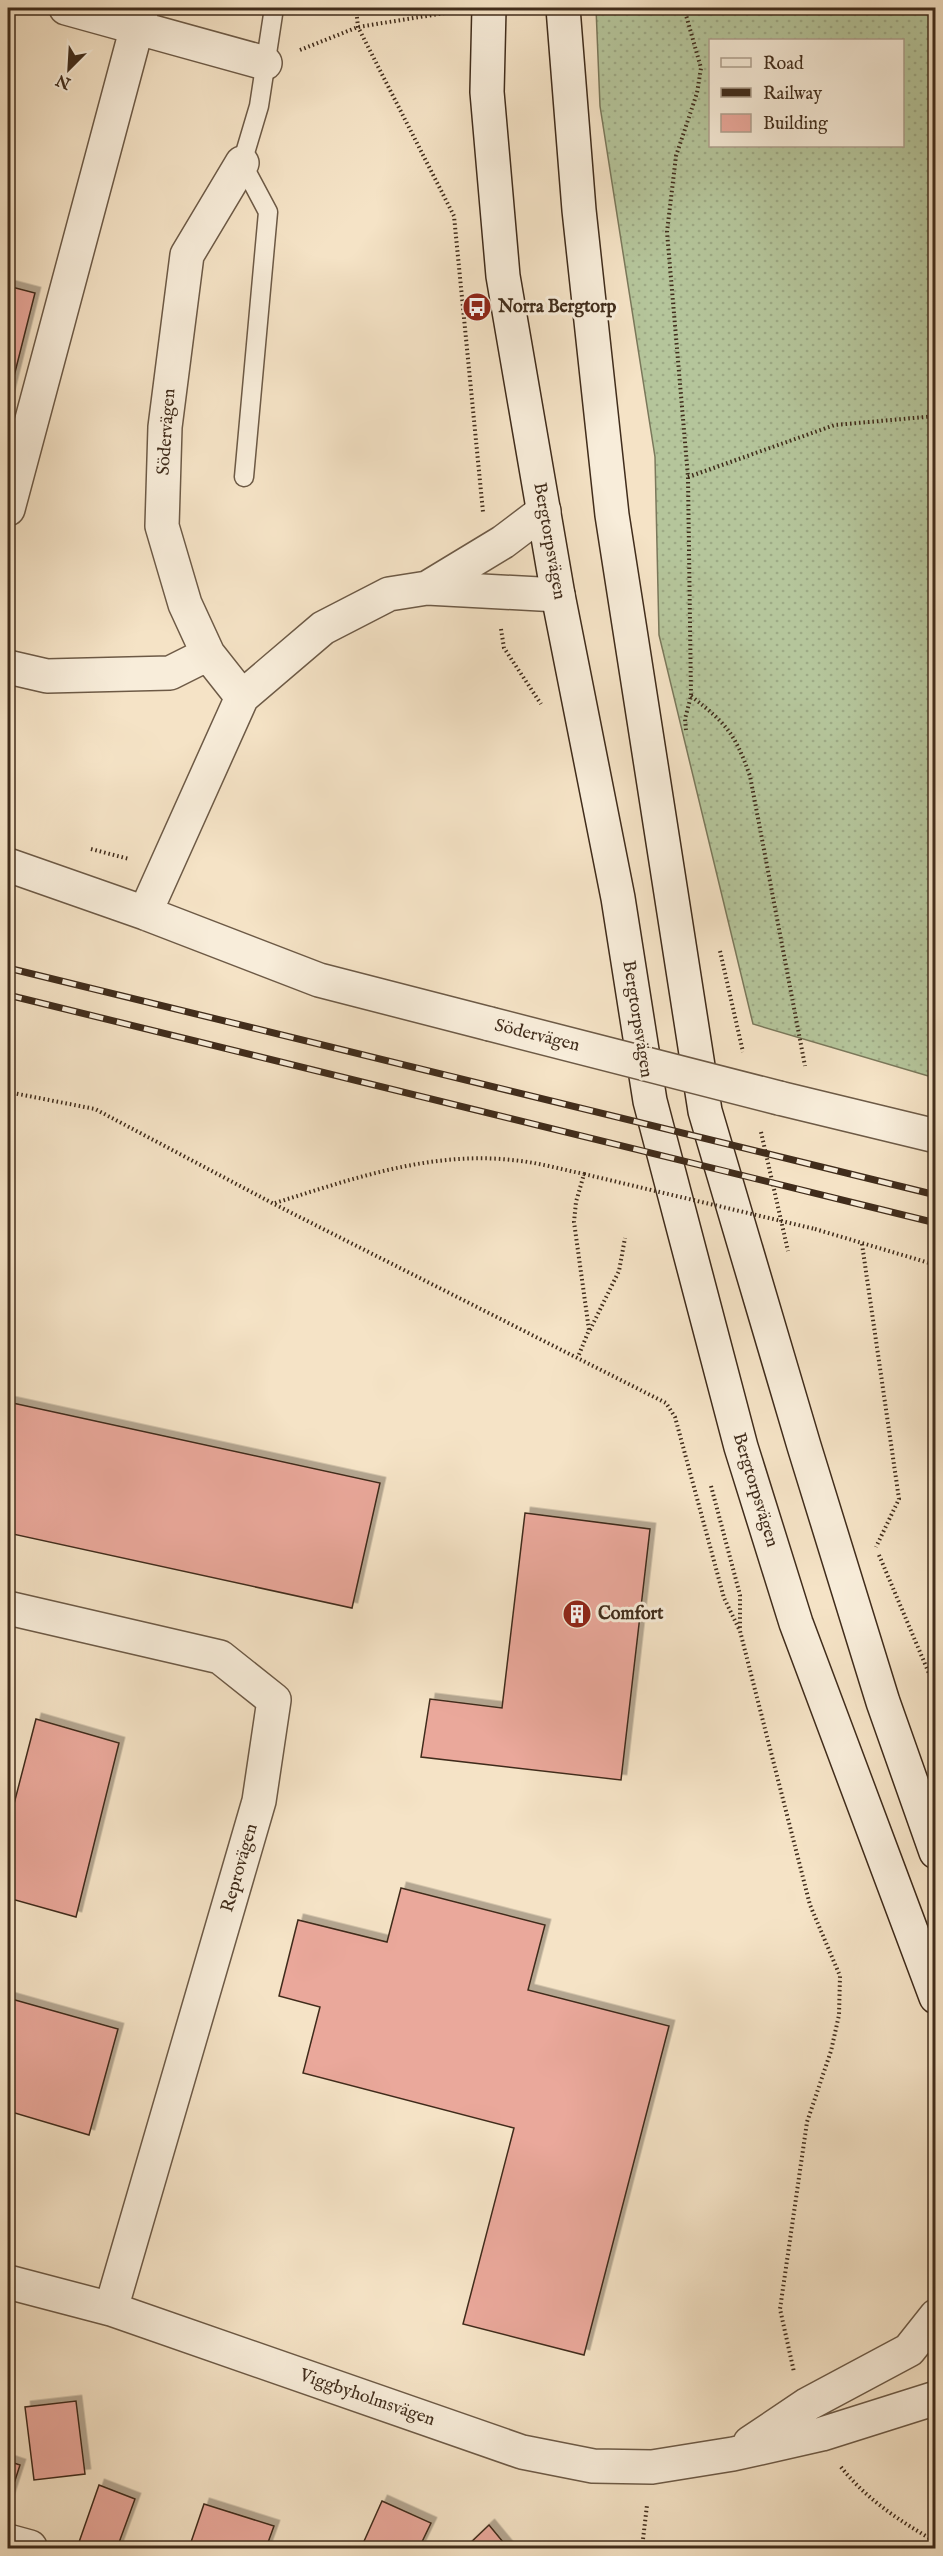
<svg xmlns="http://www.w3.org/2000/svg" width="943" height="2556" viewBox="0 0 943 2556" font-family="'IM FELL English',serif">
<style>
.grass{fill:url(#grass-dots);stroke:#7a785b;stroke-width:1.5;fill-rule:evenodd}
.building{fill:#eaa89b;stroke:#402c1b;stroke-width:1.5;filter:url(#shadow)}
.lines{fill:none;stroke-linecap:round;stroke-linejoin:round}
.lane-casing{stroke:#6d5a46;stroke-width:21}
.street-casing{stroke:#6d5a46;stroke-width:36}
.secondary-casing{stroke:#402c1b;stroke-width:36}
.path{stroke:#402c1b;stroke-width:4;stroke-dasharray:1.5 3;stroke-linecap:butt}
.lane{stroke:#f8edda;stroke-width:18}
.street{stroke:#f8edda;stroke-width:33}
.secondary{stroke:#f8edda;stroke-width:33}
.rail-casing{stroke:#402c1b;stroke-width:7}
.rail{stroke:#f8edda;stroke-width:4.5;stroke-dasharray:14;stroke-linecap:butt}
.street-bridge-casing{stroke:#6d5a46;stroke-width:36;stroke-linecap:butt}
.path-bridge{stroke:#402c1b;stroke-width:4;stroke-dasharray:1.5 3;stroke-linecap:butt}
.street-bridge{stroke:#f8edda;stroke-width:33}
.labels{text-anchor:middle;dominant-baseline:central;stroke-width:6;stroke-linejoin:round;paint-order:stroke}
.poi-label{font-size:18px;font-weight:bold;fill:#402c1b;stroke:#f8edda;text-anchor:start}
.street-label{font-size:18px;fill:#402c1b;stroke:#f8edda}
</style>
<defs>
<pattern id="grass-dots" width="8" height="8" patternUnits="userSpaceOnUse" patternTransform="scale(1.5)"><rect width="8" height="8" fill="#b5c59b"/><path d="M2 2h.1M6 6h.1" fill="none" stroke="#9da985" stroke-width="1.8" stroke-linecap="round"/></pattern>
<filter id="shadow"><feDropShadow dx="5.5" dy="-5.5" stdDeviation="0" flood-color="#0004"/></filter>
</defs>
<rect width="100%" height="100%" fill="#f5e3c6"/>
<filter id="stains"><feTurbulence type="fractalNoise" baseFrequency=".00333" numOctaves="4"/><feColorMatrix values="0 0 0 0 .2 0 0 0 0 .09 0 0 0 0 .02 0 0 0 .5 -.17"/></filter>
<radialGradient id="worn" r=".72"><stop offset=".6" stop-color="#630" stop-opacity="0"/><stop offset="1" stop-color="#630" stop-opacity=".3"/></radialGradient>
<path class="grass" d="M596,8H935V1078L753,1024L659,635L655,457L600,106ZM710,40H902V146H710Z"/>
<path class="building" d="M8,286L35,293L8,400Z
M8,1402L380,1483L352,1608L8,1533Z
M525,1513L650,1529L621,1780L421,1757L430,1699L502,1708Z
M36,1719L119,1743L76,1917L8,1898V1827Z
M401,1888L545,1925L528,1990L669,2026L584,2355L463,2324L514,2128L303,2073L320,2007L279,1996L298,1920L387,1942Z
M8,1998L118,2029L89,2135L8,2111Z
M76,2401L85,2474L34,2480L25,2407Z
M8,2461L20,2465L8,2502Z
M99,2485L135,2499L117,2548H89L78,2545Z
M382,2501L431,2523L419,2548H361Z
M204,2504L274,2526L266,2548H189Z
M489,2525L508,2548H465Z"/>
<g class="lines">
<g class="lane-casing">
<path id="lane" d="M244,477L268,212L242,163L259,106L274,8"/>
</g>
<g class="street-casing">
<path id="street" d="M66,8L265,63
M8,509L142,8
M427,588L503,542L544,511
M8,667L47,676L170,673L208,654
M242,697L208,654L185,604L162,526L165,427L187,255L242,163
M8,865L145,913L319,980L490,1024
M145,913L242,697L323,628L389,594L427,588L558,595
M779,1098L936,1136
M8,1608L220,1657L274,1700L259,1801L111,2309
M8,2282L111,2309L522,2452L593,2466L652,2467L733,2454L822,2434L936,2398
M750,2443L808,2404L909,2350L936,2316
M8,2541L30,2547"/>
</g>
<g class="secondary-casing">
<path id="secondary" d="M489,8L487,92L503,276L558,595L618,898L650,1101L741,1447L796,1623L936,1997
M563,8L579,210L612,515L705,1111L804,1446L883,1702L936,1852"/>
</g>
<path class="path" d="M356,8L358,27L454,216L483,512
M684,8L701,68L697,93L676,156L667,232L688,477L691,696L685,719L686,730
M300,50L358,27L451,12
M688,477L835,425L936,416
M501,629L504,648L541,704
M691,696C727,724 735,734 750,776L805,1066
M91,849L129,859
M720,951L743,1052
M8,1092L95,1109L274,1204L666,1403L675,1417L724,1598L740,1631L810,1905L840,1976L839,2015L831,2051L807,2122L780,2309L794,2372
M761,1132L788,1251
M275,1203C352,1179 430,1151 512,1160C536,1162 560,1169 584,1174L576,1202L574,1222L589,1330L578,1357
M815,1229L936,1265
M862,1244L899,1499L876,1547
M590,1330L619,1271L625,1238
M711,1486L740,1595V1628
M879,1555L936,1690
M841,2467C867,2500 900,2521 936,2542
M642,2548L647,2505"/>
<use href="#lane" class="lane"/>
<use href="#street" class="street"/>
<use href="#secondary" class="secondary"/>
<g class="rail-casing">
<path id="rail" d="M8,968L936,1195
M8,995L936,1223"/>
</g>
<use href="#rail" class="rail"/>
<g class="street-bridge-casing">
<path id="street-bridge" d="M490,1024L779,1098"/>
</g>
<path class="path-bridge" d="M584,1174L815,1229"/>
<use href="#street-bridge" class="street-bridge"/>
</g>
<defs>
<g id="bus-disc" transform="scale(1.5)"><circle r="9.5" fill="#8f2418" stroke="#f8edda"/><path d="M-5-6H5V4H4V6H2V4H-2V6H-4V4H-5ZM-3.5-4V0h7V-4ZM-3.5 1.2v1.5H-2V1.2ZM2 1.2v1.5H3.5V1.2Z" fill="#fff"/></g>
<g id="building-disc" transform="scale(1.5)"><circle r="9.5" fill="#8f2418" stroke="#f8edda"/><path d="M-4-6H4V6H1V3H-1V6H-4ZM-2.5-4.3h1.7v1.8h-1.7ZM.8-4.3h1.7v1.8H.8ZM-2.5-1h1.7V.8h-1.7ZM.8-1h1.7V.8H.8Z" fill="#fff"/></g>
</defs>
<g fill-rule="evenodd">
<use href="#bus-disc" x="477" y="307"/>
<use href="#building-disc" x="577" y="1614"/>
</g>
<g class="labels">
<g class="poi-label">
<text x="498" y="307">Norra Bergtorp</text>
<text x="598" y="1614">Comfort</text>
</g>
<g class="street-label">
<text transform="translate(167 432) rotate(-86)">Södervägen</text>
<text transform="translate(549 541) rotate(80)">Bergtorpsvägen</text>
<text transform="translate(637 1019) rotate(81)">Bergtorpsvägen</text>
<text transform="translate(537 1036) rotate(14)">Södervägen</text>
<text transform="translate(755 1490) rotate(73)">Bergtorpsvägen</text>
<text transform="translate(240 1868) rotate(-74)">Reprovägen</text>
<text transform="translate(367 2398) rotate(19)">Viggbyholmsvägen</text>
</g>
</g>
<rect width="943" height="2556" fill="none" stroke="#f5e3c6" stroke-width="30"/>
<rect x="9" y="9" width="925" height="2538" fill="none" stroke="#402c1b" stroke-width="3"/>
<rect x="15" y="15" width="913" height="2526" fill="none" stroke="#402c1b" stroke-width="1.5"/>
<rect x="709" y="39" width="195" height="108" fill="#f8edda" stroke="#aea08e" stroke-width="1.5"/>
<rect x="721" y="58" width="30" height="9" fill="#f8edda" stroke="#aea08e" stroke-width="1.5"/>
<text x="763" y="69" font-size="18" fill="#402c1b">Road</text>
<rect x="721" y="88" width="30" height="9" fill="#402c1b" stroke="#aea08e" stroke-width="1.5"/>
<text x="763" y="99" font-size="18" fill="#402c1b">Railway</text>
<rect x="721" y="114" width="30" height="18" fill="#eaa89b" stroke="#aea08e" stroke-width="1.5"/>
<text x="763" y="129" font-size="18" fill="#402c1b">Building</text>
<g transform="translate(69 69) rotate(204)" stroke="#f8edda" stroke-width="4.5" paint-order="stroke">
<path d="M0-4.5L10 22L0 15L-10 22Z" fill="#402c1b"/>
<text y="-9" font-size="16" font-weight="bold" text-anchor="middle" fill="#402c1b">N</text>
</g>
<rect width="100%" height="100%" filter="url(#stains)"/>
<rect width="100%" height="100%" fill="url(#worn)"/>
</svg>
